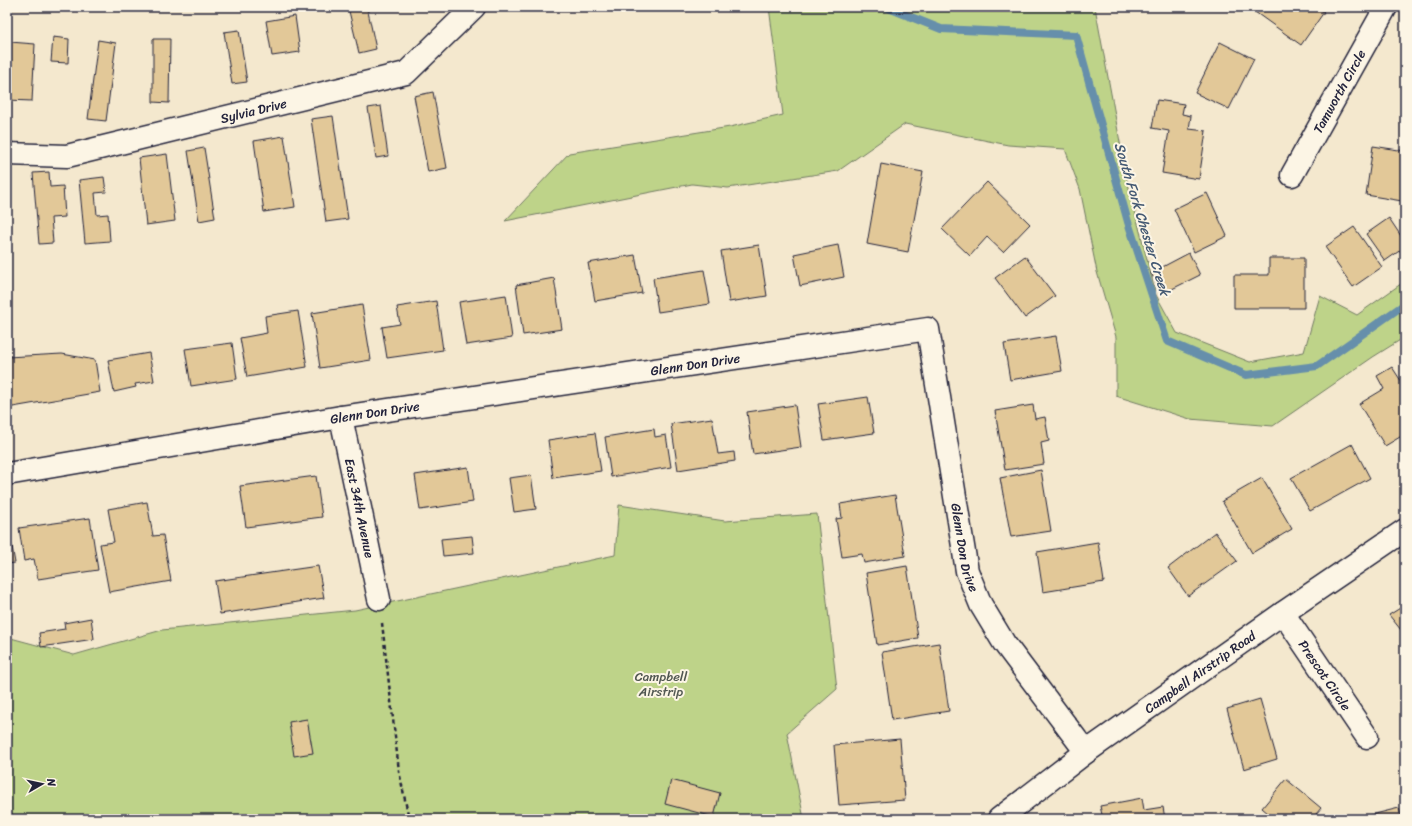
<svg xmlns="http://www.w3.org/2000/svg" width="1412" height="826" viewBox="0 0 1412 826" font-family="Sriracha,sans-serif">
<style>
.green{fill:#bed389;stroke:#707a62}
.lines{fill:none;stroke-linecap:round;stroke-linejoin:round}
.stream{stroke:#668fab;stroke-width:8}
.building{fill:#e2c898;stroke:#22223b}
.minor-casing{stroke:#22223b;stroke-width:25}
.path{stroke:#22223b;stroke-width:2.5;stroke-dasharray:4 3;stroke-linecap:butt}
.minor{stroke:#fcf5e5;stroke-width:22}
.labels{text-anchor:middle;dominant-baseline:central;stroke-width:4;stroke-linejoin:round;paint-order:stroke}
.street-label{font-size:13px;fill:#22223b;stroke:#fcf5e5}
.park-label{font-size:13px;fill:#515752;stroke:#fcf5e5}
.water-label{font-size:14px;font-style:italic;fill:#445973;stroke:#fcf5e5}
</style>
<rect width="100%" height="100%" fill="#f4e8ce"/>
<filter id="ink" filterUnits="userSpaceOnUse"><feTurbulence type="fractalNoise" baseFrequency=".025" numOctaves="2"/><feDisplacementMap in="SourceGraphic" scale="8" xChannelSelector="R" yChannelSelector="G"/><feConvolveMatrix kernelMatrix="1 2 1 2 8 2 1 2 1" color-interpolation-filters="sRGB"/></filter>
<g filter="url(#ink)">
<path class="green" d="M769,7H1095L1127,180L1156,295L1177,333L1250,362L1304,352L1320,296L1357,315L1405,281V337L1373,357L1273,426L1190,419L1116,396V337L1097,272L1080,189L1065,149L1008,145L905,124L838,171L728,188L692,184L505,221L569,153L730,127L783,115Z
M619,505L725,521L817,514L837,689L787,733L804,819H7V637L74,655L162,630L355,610L615,555Z"/>
<g class="lines">
<path class="stream" d="M886,7L941,29L1076,35L1128,222L1167,341L1246,375L1317,366L1405,304"/>
</g>
<path class="building" d="M348,7H367L376,49L359,53Z
M1248,7H1317L1324,12L1301,45Z
M295,16L300,52L272,56L266,21Z
M239,30L247,82L232,84L224,32Z
M53,37L69,39L68,63L51,62Z
M153,39H170L169,103L153,102Z
M98,40L116,43L106,121L88,119Z
M10,42L35,44L32,101L7,100Z
M1220,42L1254,59L1229,109L1195,93Z
M433,92L447,168L428,172L414,96Z
M1157,100L1184,104L1182,114L1191,116L1189,129L1206,131L1199,179L1162,173L1169,131L1152,128Z
M381,106L388,156L376,158L368,108Z
M333,116L348,219L326,222L311,119Z
M284,136L295,207L264,212L254,141Z
M1373,146L1405,151V182L1402,201L1366,195Z
M204,148L215,218L199,221L188,151Z
M167,154L175,221L146,225L139,158Z
M881,164L923,172L908,252L867,244Z
M49,172L50,187L63,186L65,217L51,218L53,243L39,244L33,173Z
M104,177L106,192L95,193L97,215L108,214L110,241L85,243L79,180Z
M987,182L1030,224L1003,252L987,237L970,256L942,229Z
M1207,193L1227,236L1194,252L1174,209Z
M1389,218L1405,242V247L1385,261L1366,234Z
M1354,227L1382,267L1353,287L1325,247Z
M759,245L767,296L729,302L721,251Z
M838,245L844,277L800,286L794,254Z
M1189,253L1200,275L1162,294L1151,273Z
M635,255L642,293L595,301L588,263Z
M1025,256L1055,296L1025,318L995,278Z
M1269,258H1304V308H1234V275H1269Z
M704,270L710,304L658,312L653,278Z
M554,278L562,329L523,335L516,285Z
M506,295L512,338L466,345L459,302Z
M436,301L443,350L387,358L382,327L400,324L397,307Z
M362,305L371,360L320,368L312,313Z
M298,311L307,367L247,377L240,338L267,333L265,316Z
M1056,336L1062,371L1010,380L1004,344Z
M232,343L237,379L191,386L185,349Z
M149,353L154,381L135,384L136,387L114,392L108,360Z
M62,354L95,360L100,392L7,408V357Z
M1392,367L1405,387V434L1385,446L1359,404L1384,389L1377,376Z
M868,397L874,433L824,440L818,404Z
M795,405L801,447L753,454L747,412Z
M1033,405L1035,419L1045,417L1049,441L1041,443L1044,464L1005,470L995,411Z
M712,418L718,454L734,452L735,461L678,470L671,424Z
M654,429L655,437L666,435L671,467L611,477L605,437Z
M595,433L601,471L553,478L548,440Z
M1352,444L1370,478L1310,511L1291,478Z
M468,467L473,502L420,510L415,475Z
M1041,470L1051,531L1011,537L1000,478Z
M531,475L536,509L514,512L509,478Z
M316,476L322,517L246,527L240,486Z
M1262,478L1292,529L1252,553L1222,501Z
M895,495L905,556L864,563L862,554L842,557L836,519L842,518L840,504Z
M147,502L153,536L163,535L171,581L109,592L100,544L114,542L108,509Z
M90,518L98,570L38,579L34,559L24,561L19,528Z
M7,530H9L15,563L7,564Z
M1215,532L1237,561L1188,596L1168,568Z
M472,536L474,553L443,556L441,539Z
M1098,542L1104,582L1043,592L1037,552Z
M318,566L324,598L220,614L215,581Z
M907,566L918,638L877,645L866,573Z
M1405,605V635L1389,615Z
M91,618L94,639L41,647L39,633L65,629L64,623Z
M939,643L949,711L892,720L882,652Z
M1260,699L1277,759L1244,769L1227,709Z
M307,719L313,753L294,756L289,722Z
M900,739L905,800L839,805L834,745Z
M1286,779L1321,808L1312,819H1275L1262,808Z
M671,780L720,793L714,817L665,804Z
M1142,798L1144,810L1163,807L1165,819H1103L1100,806Z
M1399,808L1402,819H1355Z"/>
<g class="lines">
<g class="minor-casing">
<g id="minor">
<path id="s1" d="M7,154L67,156L406,73L474,7"/>
<path id="s2" d="M1292,175L1386,7"/>
<path id="s3" d="M341,417L379,599"/>
<path id="s4" d="M7,474L341,417L928,329L967,571L981,605L1004,643L1086,752"/>
<path id="s5" d="M1283,613L1367,737"/>
<path id="s6" d="M999,819L1086,752L1283,613L1405,530"/>
</g>
</g>
<path class="path" d="M382,623L399,771L409,819"/>
<use href="#minor" class="minor"/>
</g>
</g>
<g class="labels">
<g class="street-label">
<text stroke="none"><textPath href="#s2" startOffset="96">Tamworth Circle</textPath></text>
<text stroke="none"><textPath href="#s1" startOffset="252">Sylvia Drive</textPath></text>
<text stroke="none"><textPath href="#s4" startOffset="697">Glenn Don Drive</textPath></text>
<text stroke="none"><textPath href="#s4" startOffset="373">Glenn Don Drive</textPath></text>
<text stroke="none"><textPath href="#s3" startOffset="93">East 34th Avenue</textPath></text>
<text stroke="none"><textPath href="#s4" startOffset="1154">Glenn Don Drive</textPath></text>
<text stroke="none"><textPath href="#s6" startOffset="249">Campbell Airstrip Road</textPath></text>
<text stroke="none"><textPath href="#s5" startOffset="75">Prescot Circle</textPath></text>
</g>
<g class="park-label">
<text x="661" y="676">Campbell<tspan x="661" dy="15">Airstrip</tspan></text>
</g>
<g class="water-label">
<text transform="translate(1142 219) rotate(73)">South Fork Chester Creek</text>
</g>
</g>
<rect width="1412" height="826" fill="none" stroke="#fcf5e5" stroke-width="24"/>
<rect x="12" y="12" width="1388" height="802" fill="none" stroke="#22223b" stroke-width="1.5" filter="url(#ink)"/>
<g transform="translate(42 784) rotate(81)" stroke="#fcf5e5" stroke-width="3" paint-order="stroke">
<path d="M0-3L7 15L0 10L-7 15Z" fill="#22223b"/>
<text y="-6" font-size="11" font-weight="bold" text-anchor="middle" fill="#22223b">N</text>
</g>
</svg>
